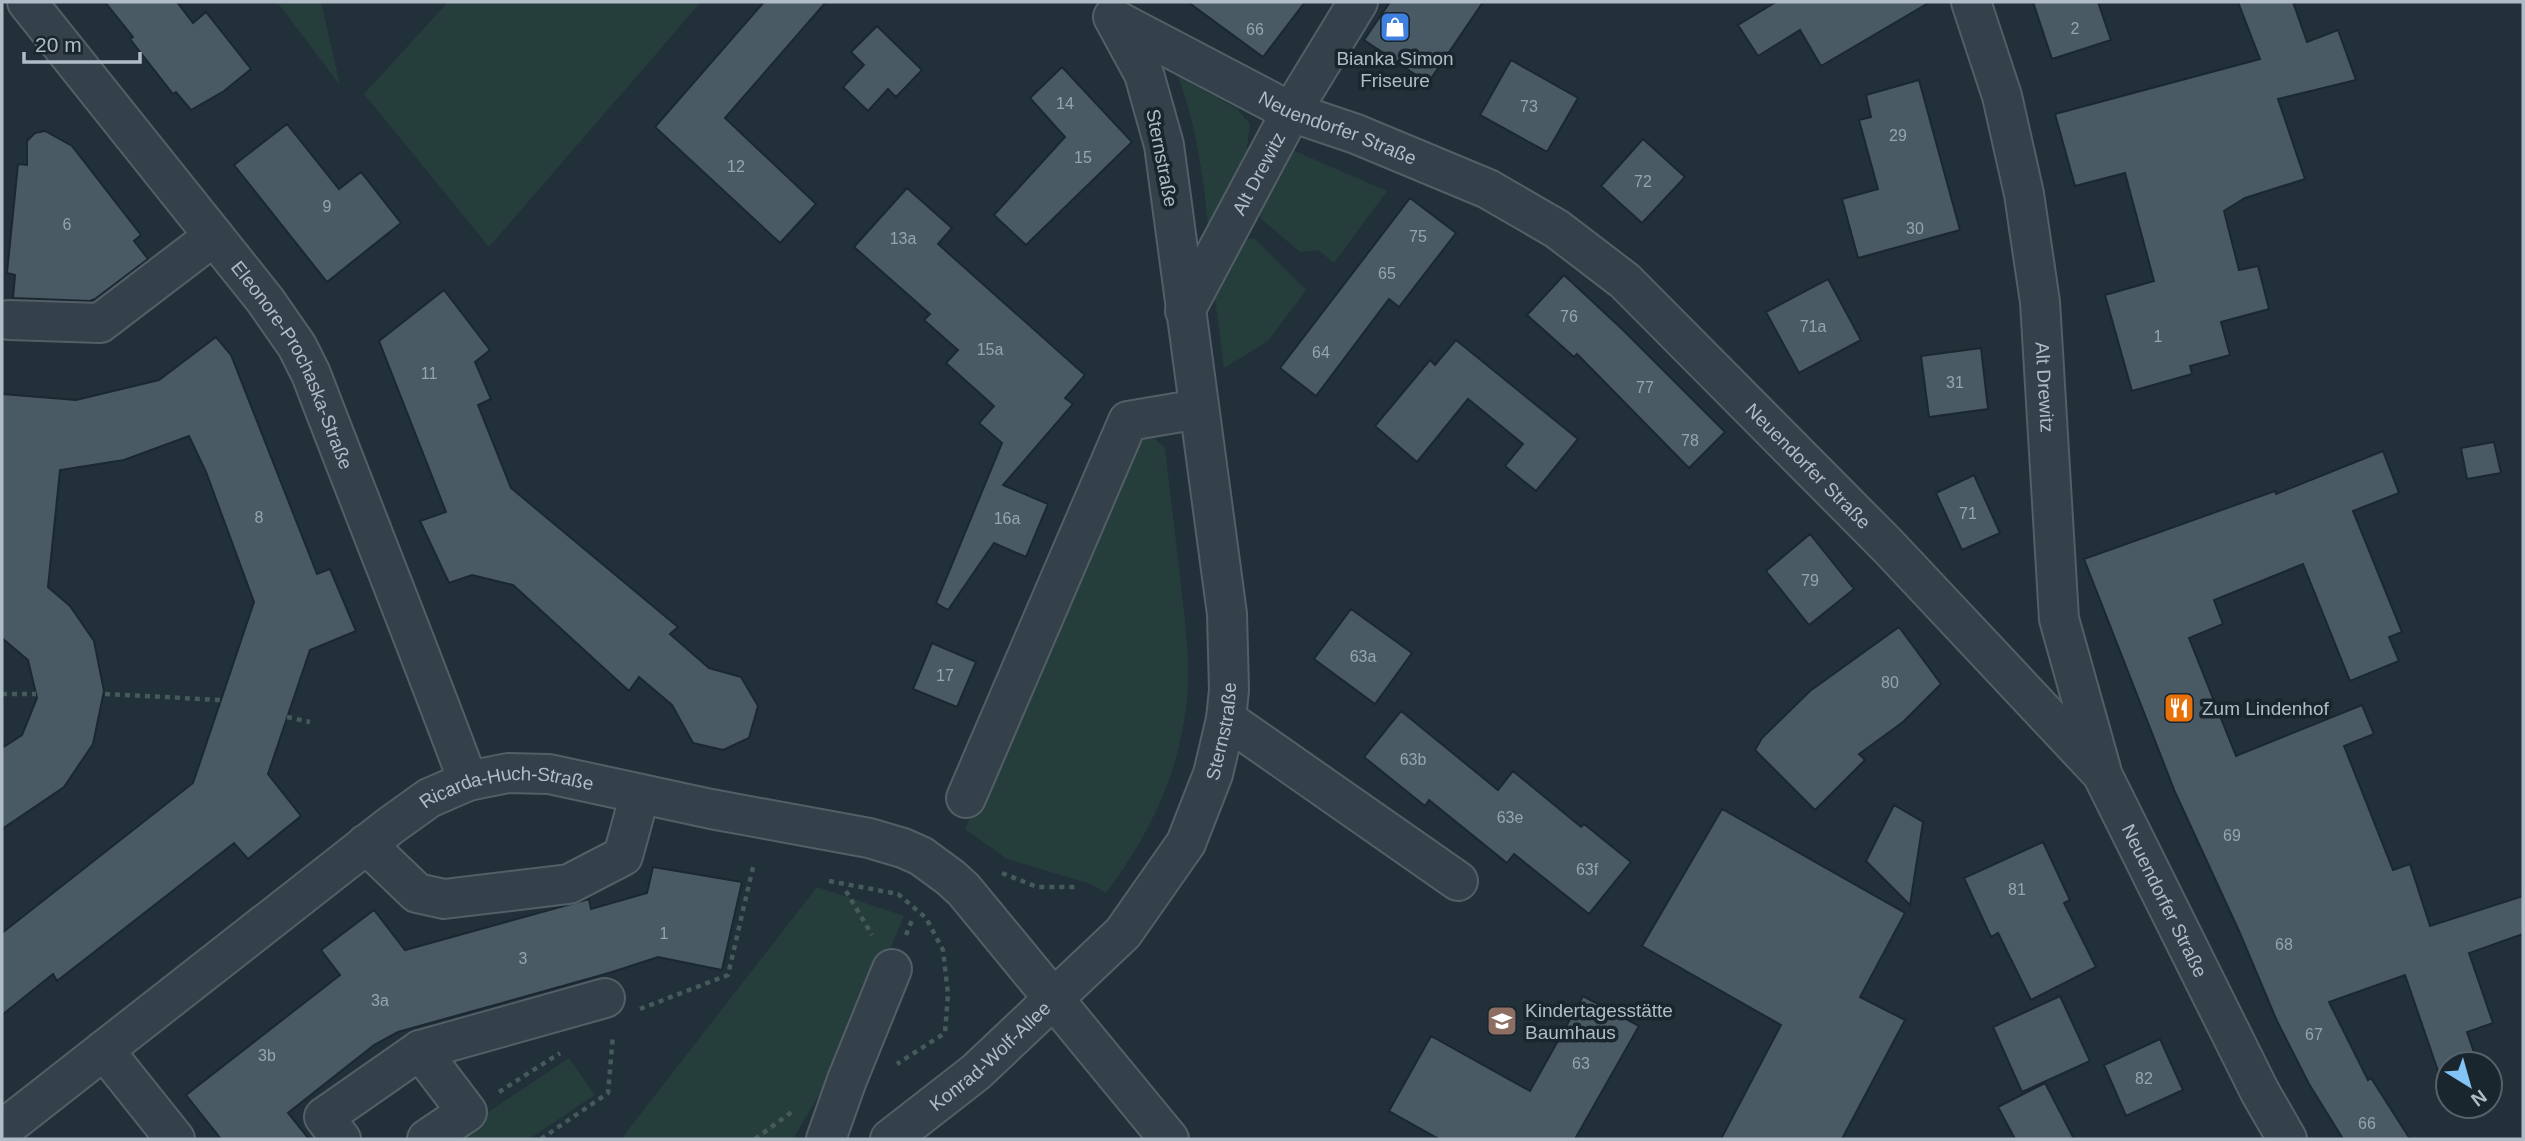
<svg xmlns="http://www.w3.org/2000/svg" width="2525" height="1141" viewBox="0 0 2525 1141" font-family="Helvetica,sans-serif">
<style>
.green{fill:#263e3b}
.building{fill:#4a5a65;stroke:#1c2830;stroke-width:2}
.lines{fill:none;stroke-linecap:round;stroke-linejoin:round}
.minor-casing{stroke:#535f67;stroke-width:42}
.path{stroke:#455b59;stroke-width:4.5;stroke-dasharray:5 5;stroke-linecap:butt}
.minor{stroke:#35414a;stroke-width:38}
.labels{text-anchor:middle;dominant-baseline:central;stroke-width:7;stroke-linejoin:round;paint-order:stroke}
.number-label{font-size:16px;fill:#96a4ae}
.poi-label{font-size:19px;fill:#b0bcc6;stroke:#1a262e;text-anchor:start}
.street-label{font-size:19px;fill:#b0bcc6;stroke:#1a262e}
</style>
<rect width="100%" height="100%" fill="#213039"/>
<path class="green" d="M277,2H321L340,85Z
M448,2H701L489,247L364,94Z
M1178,76L1237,109L1250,124L1245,162L1208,226C1203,174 1196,125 1178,76Z
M1288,148L1387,191L1334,263L1318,250L1300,252L1261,219L1256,204Z
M1241,238L1255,239L1306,290L1268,341L1224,368L1214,291Z
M1135,434L1152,436L1165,448C1170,491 1175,533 1180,576C1184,616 1191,658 1187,698C1180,773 1150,834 1106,893L1091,884L1007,859L965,829Z
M817,887L904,916L873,991L834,1070L793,1139H621Z
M569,1058L595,1095L529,1139H448Z"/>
<path class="building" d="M105,2H177L193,23L206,12L251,69L224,91L191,110L176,92L173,94L130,39L133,37Z
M764,2H826L725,118L816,204L780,243L655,127Z
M1188,2H1305L1263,57Z
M1390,2H1483L1428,83L1364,40Z
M1776,2H1930L1821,66L1800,30L1758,56L1738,25Z
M2033,2H2098L2111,40L2052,59Z
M2238,2H2293L2307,42L2338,30L2356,80L2278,99L2305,179L2245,198L2224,211L2239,270L2258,266L2269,309L2221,322L2230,355L2190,366L2192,374L2132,391L2105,295L2154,281L2125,173L2075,186L2055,114L2260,59Z
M877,26L922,70L896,97L888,89L868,111L843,87L864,65L851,52Z
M1511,60L1578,98L1547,152L1480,115Z
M1062,67L1132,142L1026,245L994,215L1065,137L1030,98Z
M1919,80L1960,230L1858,258L1842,199L1878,189L1859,120L1871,117L1866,95Z
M287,124L339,189L361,172L401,223L327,282L234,165Z
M45,131L72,146L141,235L134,241L148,259L95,299L90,301L13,298L15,275L7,273L18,164L27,165V141L35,133Z
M1643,139L1685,177L1642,223L1601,186Z
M907,188L952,228L938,244L1085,375L1065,398L1073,404L1003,485L1048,504L1026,557L994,543L948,610L936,603L1002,443L979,423L994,406L946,363L958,350L924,320L930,314L854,247Z
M1410,198L1456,233L1399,307L1389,299L1316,396L1280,368Z
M1564,275L1623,330L1725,432L1689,468L1577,354L1574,357L1527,315Z
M1828,279L1861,340L1799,373L1766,312Z
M444,290L490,350L475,362L491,399L478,405L511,488L678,627L670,634L709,668L741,677L758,706L749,738L723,750L693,743L672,705L639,677L629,691L513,585L472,575L449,583L420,521L446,512L379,341Z
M216,337L231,355L317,574L330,569L356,631L310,650L268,774L301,816L248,859L234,843L57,981L53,974L2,1015V933L193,783L254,602L206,472L189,436L124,460L60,470L48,587L70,606L94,641L104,691L93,744L64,787L2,829V748L22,735L37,698L28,660L2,638V394L76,400L159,380Z
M1456,340L1578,439L1536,491L1505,466L1523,444L1468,399L1417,462L1375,426L1430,360L1435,365Z
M1981,348L1988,409L1929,417L1921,356Z
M2494,442L2501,473L2467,479L2461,448Z
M2383,451L2399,493L2353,511L2402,632L2389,637L2399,661L2350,681L2303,564L2214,600L2223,624L2189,638L2236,756L2362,705L2374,734L2344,746L2393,870L2410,864L2430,926L2523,896V934L2469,953L2493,1023L2467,1032L2478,1064H2448V1100L2405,975L2329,1002L2368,1080L2371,1078L2410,1139H2343L2309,1084L2277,1021L2239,931L2175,792L2084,559L2275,491L2276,494Z
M1974,475L2000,533L1962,550L1936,493Z
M1810,534L1854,589L1809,625L1766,571Z
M1351,609L1412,653L1375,704L1314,659Z
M1899,627L1941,684L1903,722L1859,754L1865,760L1815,810L1755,750L1762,738L1810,691Z
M932,643L976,662L957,707L913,689Z
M1401,711L1498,790L1513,771L1581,827L1584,824L1631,862L1589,914L1514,854L1507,863L1429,800L1425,806L1364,757Z
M1894,805L1923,822L1910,905L1866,861Z
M1722,809L1905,913L1860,997L1905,1020L1842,1139H1721L1781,1025L1642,946Z
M2043,842L2070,900L2064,903L2096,967L2031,1000L1998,933L1991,937L1964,878Z
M653,867L742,882L722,970L658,957L609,973L398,1032L374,1045L288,1113L309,1139H221L186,1095L340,975L321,950L374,910L405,950L589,899L591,909L647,893Z
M1583,996L1639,1026L1575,1139H1439L1389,1111L1431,1036L1530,1091Z
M2060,996L2090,1061L2022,1092L1993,1027Z
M2160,1039L2183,1090L2126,1116L2104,1065Z
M2045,1083L2074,1139H2015L1998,1107Z"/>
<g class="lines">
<g class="minor-casing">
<g id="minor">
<path id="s1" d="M27,2L265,300L297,346L311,374C363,510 417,644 468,781"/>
<path id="s2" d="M1971,2L2002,96L2024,194L2040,302L2059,619L2101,769"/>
<path id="s3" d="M1116,20L1291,112L1356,134L1488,189L1557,229L1625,281L1888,546L2102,774L2260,1092L2287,1139"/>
<path id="s4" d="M1185,311L1291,112L1358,2"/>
<path d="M9,320L100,323L214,236"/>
<path d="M1226,719L1458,881"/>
<path d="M966,798L1128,421L1199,409"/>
<path d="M366,844L417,893L444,899L569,884L623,856L640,794"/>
<path d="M104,1050L175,1139"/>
<path d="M420,1050L467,1112L427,1139"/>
<path id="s5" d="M2,1130L390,826L429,798L468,781L508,773L549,774L711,809L869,838L903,848L921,856L951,878L964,890L1169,1139"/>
<path d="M341,1139L324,1117L420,1050L605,998"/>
<path d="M826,1139L847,1080L892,969"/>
<path id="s6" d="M890,1139L976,1072L1123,933L1186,843L1213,774L1226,719L1229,690L1227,614L1164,145L1144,74L1113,17"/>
</g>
</g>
<path class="path" d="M2,694H36
M105,694L221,700
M287,717L310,722
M1002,873L1037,887H1079
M829,881L898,894L926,918L943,950L948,994L945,1033L897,1064
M846,891L872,935
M906,935L912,920
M640,1009L728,975L754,863
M499,1092L560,1053
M541,1139L608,1093L613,1035
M755,1139L793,1111"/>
<use href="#minor" class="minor"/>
</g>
<defs>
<g id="shop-square" transform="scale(1.575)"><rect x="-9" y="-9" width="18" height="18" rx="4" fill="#3f7fe0" stroke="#1a262e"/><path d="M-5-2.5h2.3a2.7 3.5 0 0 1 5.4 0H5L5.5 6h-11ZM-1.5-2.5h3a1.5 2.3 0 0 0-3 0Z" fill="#fff"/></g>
<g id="restaurant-square" transform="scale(1.575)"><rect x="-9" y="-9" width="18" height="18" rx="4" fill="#e8710a" stroke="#1a262e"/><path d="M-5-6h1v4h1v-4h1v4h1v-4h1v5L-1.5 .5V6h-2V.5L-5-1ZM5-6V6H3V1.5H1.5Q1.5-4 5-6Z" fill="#fff"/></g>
<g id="school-square" transform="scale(1.575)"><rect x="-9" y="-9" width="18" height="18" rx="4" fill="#8d6e63" stroke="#1a262e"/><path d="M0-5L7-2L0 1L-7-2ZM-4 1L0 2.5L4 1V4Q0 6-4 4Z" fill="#fff"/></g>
</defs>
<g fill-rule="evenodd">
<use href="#shop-square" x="1395" y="27"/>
<use href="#restaurant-square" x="2179" y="708"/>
<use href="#school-square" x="1502" y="1021"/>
</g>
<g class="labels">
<g class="number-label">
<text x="2075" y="28">2</text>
<text x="1255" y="29">66</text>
<text x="1065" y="103">14</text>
<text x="1529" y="106">73</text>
<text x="1898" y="135">29</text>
<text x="1083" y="157">15</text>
<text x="736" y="166">12</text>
<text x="1643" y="181">72</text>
<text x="327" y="206">9</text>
<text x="67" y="224">6</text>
<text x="1915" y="228">30</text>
<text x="1418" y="236">75</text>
<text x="903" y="238">13a</text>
<text x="1387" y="273">65</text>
<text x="1569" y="316">76</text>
<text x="1813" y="326">71a</text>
<text x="2158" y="336">1</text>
<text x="990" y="349">15a</text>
<text x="1321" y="352">64</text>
<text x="429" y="373">11</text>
<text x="1955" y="382">31</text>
<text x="1645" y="387">77</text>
<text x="1690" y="440">78</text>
<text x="1968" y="513">71</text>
<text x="259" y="517">8</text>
<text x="1007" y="518">16a</text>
<text x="1810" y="580">79</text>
<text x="1363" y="656">63a</text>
<text x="945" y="675">17</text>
<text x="1890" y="682">80</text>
<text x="1413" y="759">63b</text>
<text x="1510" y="817">63e</text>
<text x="2232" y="835">69</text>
<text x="1587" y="869">63f</text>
<text x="2017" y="889">81</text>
<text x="664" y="933">1</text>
<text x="2284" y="944">68</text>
<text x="523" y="958">3</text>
<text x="380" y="1000">3a</text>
<text x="2314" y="1034">67</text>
<text x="267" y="1055">3b</text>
<text x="1581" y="1063">63</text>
<text x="2144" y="1078">82</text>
<text x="2367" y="1123">66</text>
</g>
<g class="poi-label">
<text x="1395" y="58" text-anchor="middle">Bianka Simon<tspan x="1395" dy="22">Friseure</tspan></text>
<text x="2202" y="708">Zum Lindenhof</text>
<text x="1525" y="1010">Kindertagesstätte<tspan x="1525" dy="22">Baumhaus</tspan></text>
</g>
<g class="street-label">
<text stroke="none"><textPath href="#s3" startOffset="247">Neuendorfer Straße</textPath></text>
<text transform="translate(1162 158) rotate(79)">Sternstraße</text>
<text stroke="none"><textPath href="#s4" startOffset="156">Alt Drewitz</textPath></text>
<text stroke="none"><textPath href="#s1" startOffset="452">Eleonore-Prochaska-Straße</textPath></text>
<text stroke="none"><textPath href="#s2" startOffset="394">Alt Drewitz</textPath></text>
<text stroke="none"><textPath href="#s3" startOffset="835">Neuendorfer Straße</textPath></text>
<text stroke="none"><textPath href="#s6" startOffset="539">Sternstraße</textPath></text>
<text stroke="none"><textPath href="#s5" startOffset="621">Ricarda-Huch-Straße</textPath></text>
<text stroke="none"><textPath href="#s3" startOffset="1402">Neuendorfer Straße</textPath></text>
<text stroke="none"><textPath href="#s6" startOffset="130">Konrad-Wolf-Allee</textPath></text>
</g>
</g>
<rect width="2525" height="1141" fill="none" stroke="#b0bcc6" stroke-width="7"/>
<g transform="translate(2469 1085) rotate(143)"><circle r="33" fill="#1a262e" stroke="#56626b" stroke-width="2"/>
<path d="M0-5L12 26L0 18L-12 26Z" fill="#83c4f7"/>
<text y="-10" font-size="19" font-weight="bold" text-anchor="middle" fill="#b0bcc6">N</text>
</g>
<path d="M24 52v10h116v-10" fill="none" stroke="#b0bcc6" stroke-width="3.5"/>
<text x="35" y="52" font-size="21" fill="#b0bcc6" stroke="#1a262e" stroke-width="5" paint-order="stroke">20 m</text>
</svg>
